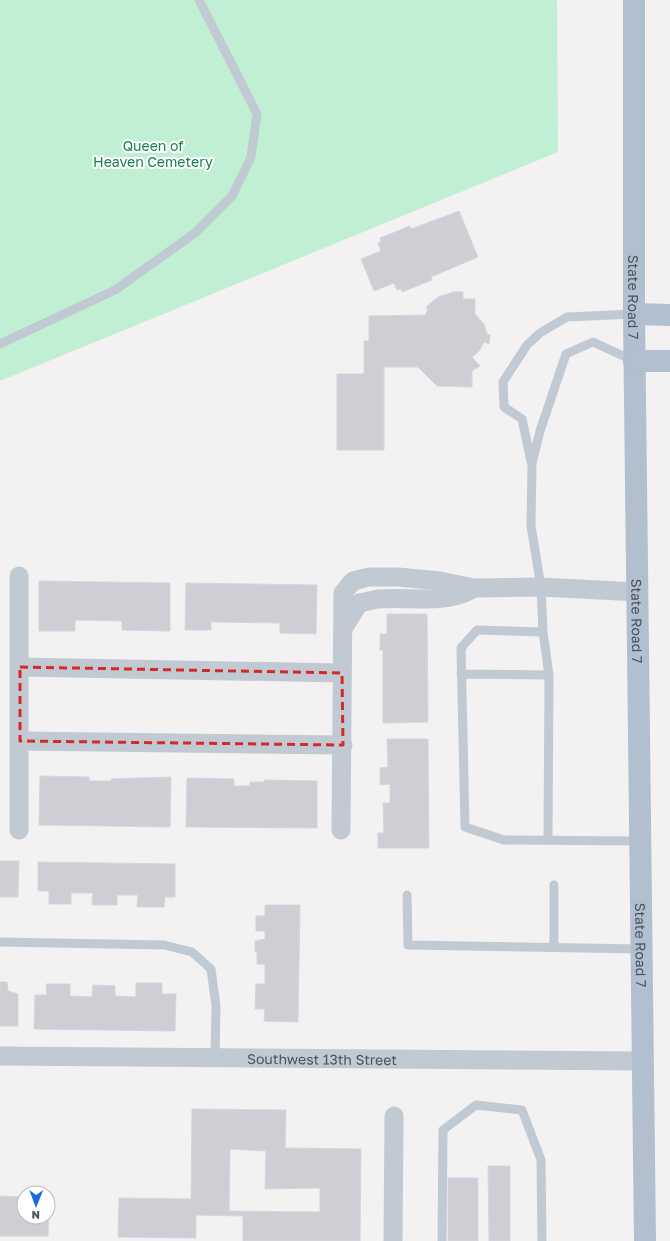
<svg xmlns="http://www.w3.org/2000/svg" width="670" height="1241" viewBox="0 0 670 1241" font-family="'Golos Text',sans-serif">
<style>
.green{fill:#c0efd4}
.building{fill:#cdcfd5;stroke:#d5d6dc;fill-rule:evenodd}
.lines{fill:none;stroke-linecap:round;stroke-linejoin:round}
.service{stroke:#c1cad2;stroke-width:9}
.minor{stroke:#c1cad2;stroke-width:19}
.primary{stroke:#b1bfcf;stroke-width:22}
.marked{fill:none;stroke:#d62828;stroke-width:3;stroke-dasharray:8 5;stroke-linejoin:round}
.labels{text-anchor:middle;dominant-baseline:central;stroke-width:4;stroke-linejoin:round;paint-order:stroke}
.park-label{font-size:14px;fill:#188050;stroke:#fff}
.street-label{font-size:14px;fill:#48535e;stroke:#fff}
</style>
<rect width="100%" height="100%" fill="#f3f1f1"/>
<path class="green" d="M0,0H557L558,152L0,381Z"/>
<path class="building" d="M459,211L478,257L431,277L432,280L402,292L401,289L397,290L394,283L374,291L361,259L381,251L378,243L381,242L380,238L410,226L411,229Z
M453,292H463V299H475V314L484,324L487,334L490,335L489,344L484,342L479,351L472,357L480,366L472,371V387L437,386L418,367H384V450H337V374H364V341H369V316L425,315L428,310L426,307L438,297Z
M39,581L170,583V631L122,630V621L75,620V631H39Z
M186,583L317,585L316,634L280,633V623L211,622V630H185Z
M387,614H427L428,722L383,723V650H380V634H387Z
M387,739H428L429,848H378V833H384L383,803H390V784L380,785V768L388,767Z
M40,776L89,777V781H111V779L171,777L170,827L39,825Z
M187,778L234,779V786H250V782H264V780L317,781V828L186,827Z
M0,861H19L18,897H0Z
M38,862L175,864V897H165L164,907H137L138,895H117V905H92L93,893H71V904H49V891H38Z
M265,905H300L298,1022L264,1021L265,1009H255L256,984H265V964H257V952L255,951V941L265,939V931H256V916H265Z
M0,982H7L8,991L18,994V1026H0Z
M136,983H162V994H176L175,1031L34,1029L35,995H47L46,984H70V996L92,997L93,985L115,986V996L136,997Z
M192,1109L286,1110L285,1148L361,1149L360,1241H243V1216L196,1215V1238L118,1237L119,1198L191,1199ZM230,1149L266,1151L265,1189L320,1188V1212L229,1211Z
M488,1166H510V1241H489Z
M448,1178H478V1241H448Z
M0,1196L24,1197V1217H48L49,1197L48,1236H0Z"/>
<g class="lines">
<path class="service" d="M0,344L115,290L195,233L232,196L251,157L257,114L199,0
M634,361L593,342L566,354L540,431L532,463L531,526L541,587L543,632L477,630L461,648L465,827L504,840L641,841
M531,461L522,419L504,407L503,382L527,345L540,333L567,317L634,314
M543,632L549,675L548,840
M461,674L549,675
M407,895L408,945L641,949
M0,942L164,945L192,952L211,969L216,1006L215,1058
M554,947V885
M442,1241L443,1130L476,1105L522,1110L541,1160L542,1241"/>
<g class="minor">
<path d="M19,576V830"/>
<path d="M343,629L359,603C365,602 372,600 378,599C408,596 443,605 471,590"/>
<path d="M20,667L342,673"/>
<path d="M20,741L343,745"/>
<path d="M341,830L343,593L353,581L369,577H398L440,581L474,588L541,587L638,592"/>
<path id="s1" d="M0,1056L644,1061"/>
<path d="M393,1241L394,1116"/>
</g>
<g class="primary">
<path id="s2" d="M634,0V314L645,1241"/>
<path d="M634,314L670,315"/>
<path d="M634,361H670"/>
</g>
</g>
<path class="marked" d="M20,667L342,673L343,745L20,741Z"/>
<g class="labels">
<g class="park-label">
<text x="153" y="145">Queen of<tspan x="153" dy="16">Heaven Cemetery</tspan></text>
</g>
<g class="street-label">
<text stroke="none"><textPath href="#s2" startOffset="297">State Road 7</textPath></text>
<text stroke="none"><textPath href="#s2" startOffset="621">State Road 7</textPath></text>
<text stroke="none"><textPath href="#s2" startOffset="945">State Road 7</textPath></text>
<text stroke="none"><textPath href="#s1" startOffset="322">Southwest 13th Street</textPath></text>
</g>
</g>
<g transform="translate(36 1205) rotate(181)"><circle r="19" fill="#ffffff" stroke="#b6babf"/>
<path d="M0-3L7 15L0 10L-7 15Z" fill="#1a6ae3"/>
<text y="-6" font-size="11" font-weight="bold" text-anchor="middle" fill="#48535e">N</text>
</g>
</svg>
